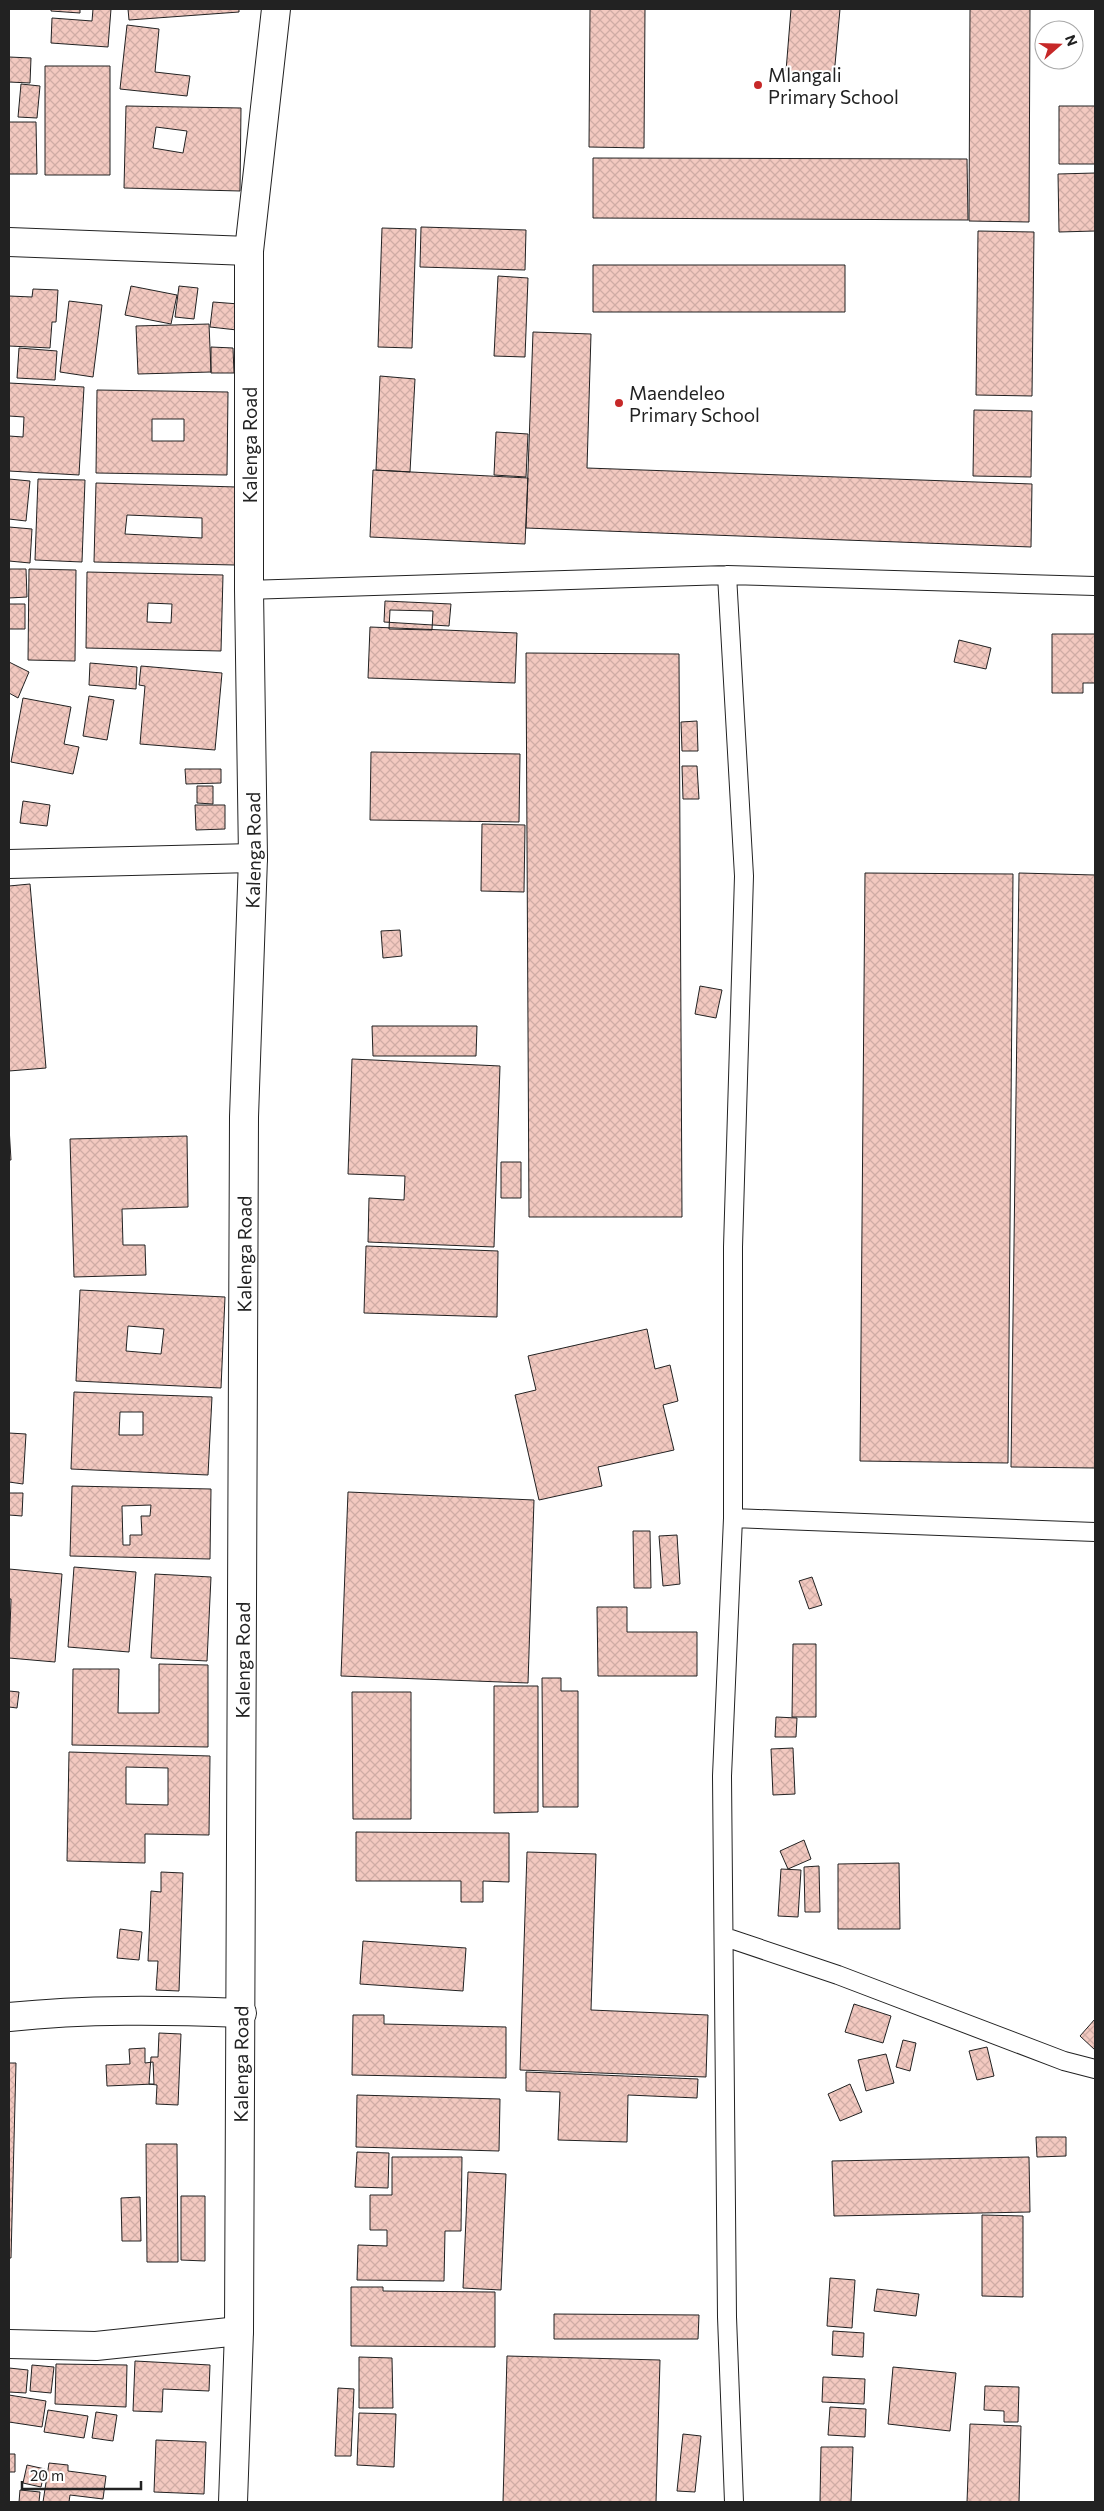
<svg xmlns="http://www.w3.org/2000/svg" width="1104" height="2511" viewBox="0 0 1104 2511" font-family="Commissioner,sans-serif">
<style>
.building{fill:url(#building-cross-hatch);stroke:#222;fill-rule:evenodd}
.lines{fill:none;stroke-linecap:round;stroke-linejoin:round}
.lane-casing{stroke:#222;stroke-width:20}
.street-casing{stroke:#222;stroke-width:30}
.secondary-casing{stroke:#222;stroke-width:30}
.lane{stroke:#fff;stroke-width:18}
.street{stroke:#fff;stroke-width:28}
.secondary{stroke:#fff;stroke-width:28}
.poi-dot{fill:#c62828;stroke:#fff;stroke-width:2}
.labels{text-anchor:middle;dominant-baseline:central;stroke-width:4;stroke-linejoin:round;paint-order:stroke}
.poi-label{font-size:19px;fill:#222;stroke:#fff;text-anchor:start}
.street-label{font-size:19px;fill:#222;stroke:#fff}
</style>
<defs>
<pattern id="building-cross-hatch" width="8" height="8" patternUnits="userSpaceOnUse" patternTransform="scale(1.25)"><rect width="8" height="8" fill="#f3c9c0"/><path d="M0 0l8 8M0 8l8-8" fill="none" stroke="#d0aca5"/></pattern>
</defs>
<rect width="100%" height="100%" fill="#fff"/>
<path class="building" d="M51,9H80V13L51,11Z
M93,9H111L108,47L51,43L52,18L92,21Z
M128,9H239V12L129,20Z
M590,9H645L644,148L589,147Z
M791,9H840L834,76L786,71Z
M970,9H1030L1029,222L969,221Z
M127,25L159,29L155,72L190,76L187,96L120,89Z
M9,57L31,58L30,83L9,82Z
M45,66H110V175H45Z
M21,84L40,86L37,118L18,117Z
M126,106L241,108L240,191L124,188ZM156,127L187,131L183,153L153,148Z
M1059,106H1095V164H1059Z
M9,122H36L37,174H9Z
M593,158L967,159L968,220L593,218Z
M1095,173V231L1059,232L1058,174Z
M421,227L526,230L525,270L420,267Z
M382,228L416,229L412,348L378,347Z
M978,231L1034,232L1032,396L976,395Z
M593,265H845V312H593Z
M498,276L528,278L525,357L494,356Z
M131,286L177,295L171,324L125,315Z
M179,286L198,288L194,319L175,317Z
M33,289L58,290L56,322H52L50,348L9,346V296L32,297Z
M69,301L102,305L93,377L60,372Z
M213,302L239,304L237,330L210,327Z
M209,324L211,372L138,374L136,326Z
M533,332L591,334L587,468L1032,484L1031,547L526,528Z
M211,347L233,348L234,373H211Z
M19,348L57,351L55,380L17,378Z
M380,376L415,379L410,472L376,470Z
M9,383L84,387L79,475L9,471V436L23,437L24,417L9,416Z
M97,390L228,392L227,475L96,473ZM152,419H184V441H152Z
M974,410L1032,411L1031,477L973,476Z
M496,432L528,434L526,477L494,475Z
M373,470L528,478L525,544L370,537Z
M9,479L30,481L26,521L9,519Z
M38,479L85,480L82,562L35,560Z
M96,483L237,487L235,565L94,562ZM127,515L202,518V538L125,534Z
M9,527L32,529L30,563L9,561Z
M9,569H26L27,597L9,598Z
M29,569L76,570L75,661L28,660Z
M87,572L223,575L221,651L86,648ZM148,603L172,604L171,623L147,622Z
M385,601L451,604L449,626L384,622Z
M9,604H25V629H9Z
M390,610L433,611L432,630L389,629Z
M370,627L517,633L515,683L368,678Z
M1052,634H1095V683H1083V693H1052Z
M959,640L991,648L986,669L954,662Z
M526,653L679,654L682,1217H529Z
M9,662L29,672L18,698L9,693Z
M90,663L137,667L136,689L89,685Z
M141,666L222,673L215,750L140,744L145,686L139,685Z
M89,696L114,700L107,740L83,736Z
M23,698L71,707L64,744L79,747L73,774L11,762Z
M697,721L698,751H682L681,722Z
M371,752L520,754L519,822L370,820Z
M682,766H697L699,799H683Z
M185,769H221V783L186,784Z
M197,786H213V804L197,803Z
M23,801L50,805L47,826L20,823Z
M195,805H225V829L196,830Z
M482,824L525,825L524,892L481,891Z
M865,873L1013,874L1008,1463L860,1461Z
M1019,873L1095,875V1468L1011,1467Z
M30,884L46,1068L9,1071V886Z
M400,930L402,956L383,958L381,931Z
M700,986L722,990L716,1018L695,1014Z
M372,1026H477L476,1056H373Z
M352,1059L500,1066L494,1247L368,1242L369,1198L404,1200L405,1176L348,1174Z
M9,1127L11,1160H9Z
M187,1136L188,1207L122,1209L123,1245H145L146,1275L74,1277L70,1139Z
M501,1162H521V1198H501Z
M366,1246L498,1251L497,1317L364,1313Z
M80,1290L225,1297L221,1388L76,1381ZM128,1326L164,1329L161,1354L126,1351Z
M647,1329L655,1369L670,1365L678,1401L663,1405L674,1450L598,1467L602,1486L539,1500L515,1395L536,1390L528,1356Z
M74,1392L212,1397L208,1475L71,1469ZM120,1412H143V1435H119Z
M9,1433L26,1434L23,1484L9,1482Z
M72,1486L211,1489L210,1559L70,1556ZM151,1505L150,1516H141L142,1535H130V1545H123L122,1506Z
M348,1492L534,1500L528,1683L341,1676Z
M9,1493H23L22,1516L9,1515Z
M633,1531H650L651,1588H634Z
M677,1535L680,1584L663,1586L659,1536Z
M74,1567L136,1572L129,1652L68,1647Z
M9,1569L62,1574L55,1662L9,1658L11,1599H9Z
M155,1574L211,1577L207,1661L151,1658Z
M812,1577L822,1605L809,1609L799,1581Z
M597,1607H627V1632H697V1676H598Z
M793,1644H816V1717H792Z
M159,1664L208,1665V1747L72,1745L73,1669H119L118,1713H159Z
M542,1678H561V1691H578V1807H543Z
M494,1686H538V1812L494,1813Z
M9,1691L19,1692L17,1708L9,1707Z
M352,1692H411V1819H353Z
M776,1717L797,1718L796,1737H775Z
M793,1748L795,1794L773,1795L771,1749Z
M69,1752L210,1756L209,1835L145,1834V1863L67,1861ZM126,1767L168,1768V1805L126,1804Z
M356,1832L509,1833V1882L483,1881V1902H461V1881H356Z
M804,1840L811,1859L788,1869L780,1851Z
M527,1852L596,1854L591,2010L708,2015L706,2077L520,2070Z
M899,1863L900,1929H838V1864Z
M819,1866L820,1912H805L804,1867Z
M781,1869L801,1870L798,1917L778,1916Z
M161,1872L183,1873L179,1991L156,1990L158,1961H148L151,1891L161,1892Z
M120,1929L142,1932L139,1960L117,1958Z
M363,1941L466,1948L463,1991L360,1984Z
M854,2004L891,2016L883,2043L845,2032Z
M353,2015H384V2024L506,2027V2078L352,2075Z
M1095,2019V2050L1080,2036Z
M159,2033L181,2034L178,2105L156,2104L157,2085L149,2084L151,2057H158Z
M903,2040L916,2043L910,2071L896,2067Z
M987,2047L994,2076L977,2080L969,2051Z
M145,2048V2063L153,2062L154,2084L107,2086L106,2065L130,2064L129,2049Z
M886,2054L894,2083L866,2091L858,2060Z
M9,2063H16L11,2258H9Z
M526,2072L698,2079L697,2098L628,2095L627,2142L558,2140L560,2092L526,2091Z
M850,2084L862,2112L840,2121L828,2094Z
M357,2095L500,2099L499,2151L356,2147Z
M1036,2137H1066V2156L1037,2157Z
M146,2144H177L178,2262H147Z
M357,2152L389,2153L388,2188L355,2187Z
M392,2157H462L461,2231H445L444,2281L357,2280L358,2245L387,2246V2230H370V2195H392Z
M1029,2157L1030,2212L834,2216L832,2161Z
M468,2172L506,2174L501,2290L463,2288Z
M181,2196H205V2261L181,2260Z
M140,2197L141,2241H122L121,2198Z
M982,2215L1023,2216V2297L982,2296Z
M830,2278L855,2280L852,2328L827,2326Z
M351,2287H383V2291L495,2292V2347L351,2346Z
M877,2289L919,2294L916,2316L874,2311Z
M554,2314L699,2315L698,2339H554Z
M833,2331L864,2333L863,2357L832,2355Z
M507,2356L660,2360L656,2502H503Z
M359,2357L392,2358L393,2408H359Z
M135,2361L210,2365L209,2391L163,2389L162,2412L133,2411Z
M56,2364L127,2365L126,2407L55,2404Z
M32,2365L54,2367L51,2393L30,2391Z
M893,2367L956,2373L950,2431L888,2424Z
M9,2368L28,2370L26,2393L9,2392Z
M823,2377L865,2379L864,2404L822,2402Z
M985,2386L1019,2387L1018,2422H1004V2411L984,2410Z
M338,2388L354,2389L351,2456H335Z
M9,2395L46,2401L42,2427L9,2422Z
M830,2407L866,2409L865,2437L828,2435Z
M48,2410L88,2416L84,2438L44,2432Z
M96,2412L117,2415L113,2441L92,2438Z
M359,2413L396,2414L394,2467L357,2465Z
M970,2424L1021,2426L1019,2502H967Z
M683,2434L701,2436L695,2492L677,2491Z
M156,2440L206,2442L204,2494L154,2492Z
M821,2447H853L851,2502H820Z
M9,2454H15V2472H9Z
M49,2463L68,2465V2471L106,2476L103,2499L70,2495L69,2502H43Z
M27,2465L45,2469L41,2487L23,2483Z
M20,2490L40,2492L39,2502H19Z"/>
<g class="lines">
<g class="lane-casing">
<path id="lane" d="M727,575L744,876L733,1247V1518L722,1776L727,2317L734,2502
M249,590L727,575L1095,586
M733,1518L1095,1532
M725,1937L838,1975L1064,2061L1095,2069"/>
</g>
<g class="street-casing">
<path id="street" d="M9,242L249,251
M9,864L253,858
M9,2017C87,2009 164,2010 242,2013
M9,2344L96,2346L239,2331"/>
</g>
<g class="secondary-casing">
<g id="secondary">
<path id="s1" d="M233,2502L239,2331L244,1117L253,858L249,590V251L276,9"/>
</g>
</g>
<use href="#lane" class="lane"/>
<use href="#street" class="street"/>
<use href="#secondary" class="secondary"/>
</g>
<g class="poi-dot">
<circle cx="758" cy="85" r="5"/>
<circle cx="619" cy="403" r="5"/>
</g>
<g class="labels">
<g class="poi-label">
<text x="768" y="74">Mlangali<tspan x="768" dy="22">Primary School</tspan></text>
<text x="629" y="392">Maendeleo<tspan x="629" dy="22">Primary School</tspan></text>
</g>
<g class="street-label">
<text transform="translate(249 445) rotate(-90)">Kalenga Road</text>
<text stroke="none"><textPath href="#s1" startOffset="1652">Kalenga Road</textPath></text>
<text stroke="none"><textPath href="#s1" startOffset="1248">Kalenga Road</textPath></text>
<text stroke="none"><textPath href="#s1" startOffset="842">Kalenga Road</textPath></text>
<text stroke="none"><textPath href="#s1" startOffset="438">Kalenga Road</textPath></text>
</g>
</g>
<rect width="1104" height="2511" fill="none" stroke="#222222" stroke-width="20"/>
<g transform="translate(1059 45) rotate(70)"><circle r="24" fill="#ffffff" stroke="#a7a7a7"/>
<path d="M0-4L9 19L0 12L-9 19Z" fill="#c62828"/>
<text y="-8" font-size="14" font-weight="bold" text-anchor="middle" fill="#222222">N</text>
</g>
<path d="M22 2481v8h119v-8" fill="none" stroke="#222222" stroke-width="2.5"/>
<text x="30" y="2481" font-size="15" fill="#222222" stroke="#ffffff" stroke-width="4" paint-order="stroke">20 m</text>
</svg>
